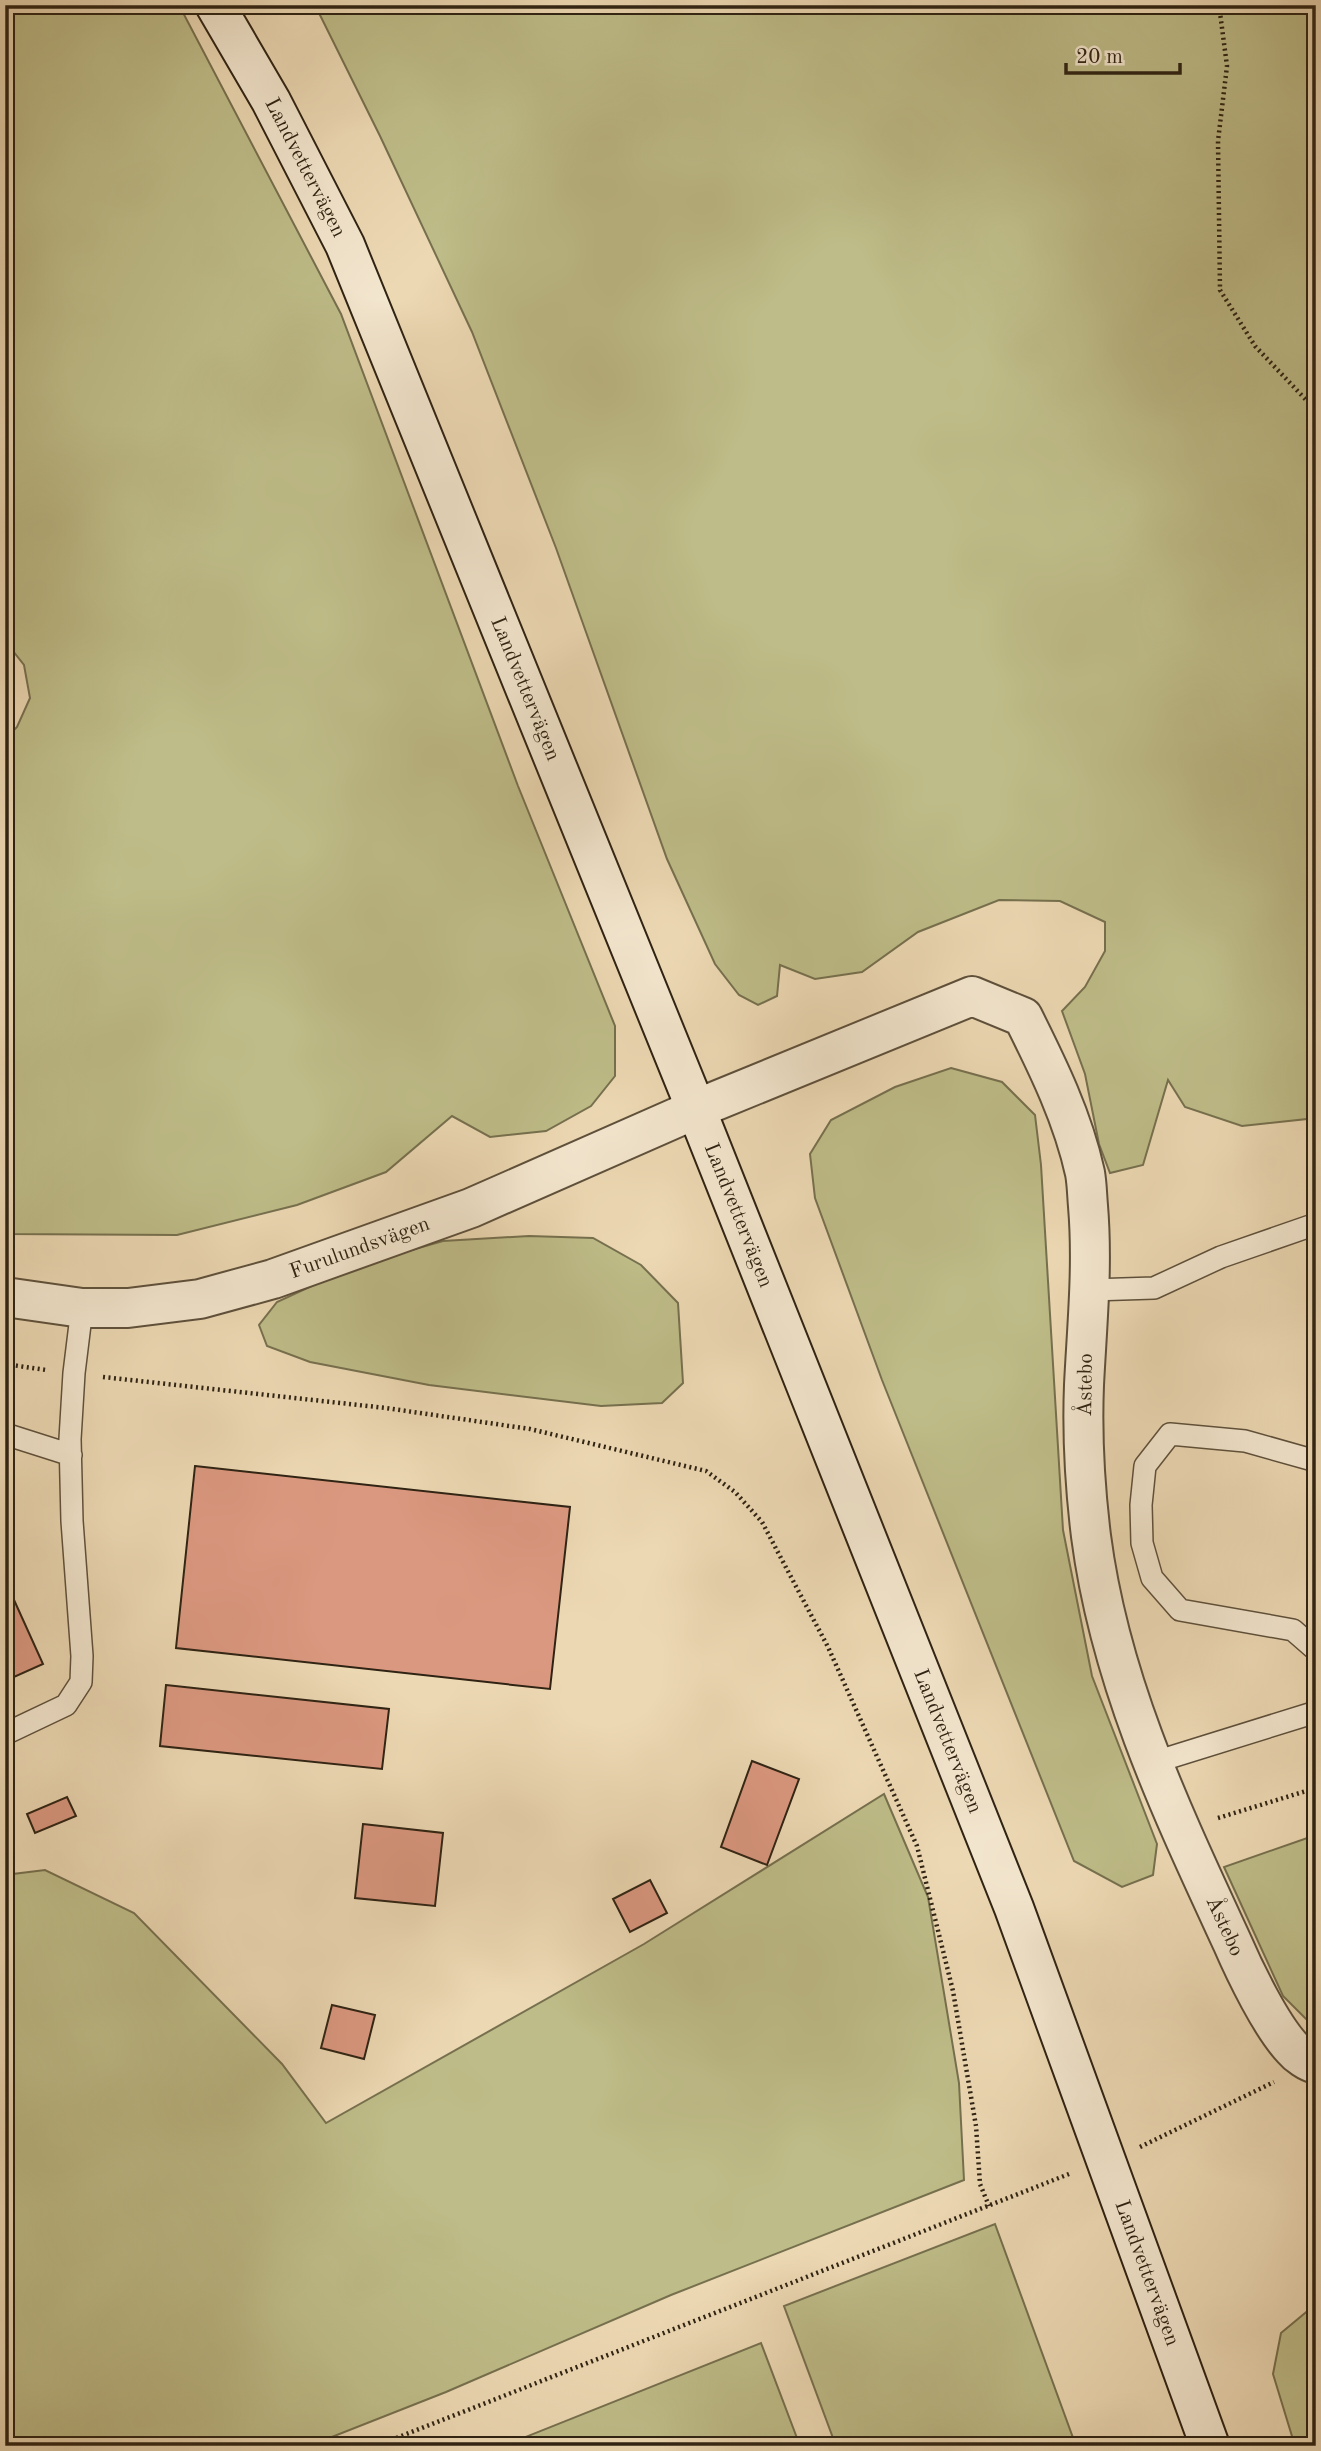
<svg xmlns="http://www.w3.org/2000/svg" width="1321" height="2451" viewBox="0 0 1321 2451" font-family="'Old Standard TT',serif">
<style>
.green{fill:#bebc88;stroke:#76704e;stroke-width:2}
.building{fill:#db9880;stroke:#2f2313;stroke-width:2}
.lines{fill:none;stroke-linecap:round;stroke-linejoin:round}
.lane-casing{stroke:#5e503b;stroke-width:24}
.street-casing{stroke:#5e503b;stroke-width:42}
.secondary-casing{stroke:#2f2313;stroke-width:42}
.path{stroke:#2f2313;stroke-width:4.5;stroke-dasharray:2 3.5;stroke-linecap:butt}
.lane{stroke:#f3e6ce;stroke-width:21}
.street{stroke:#f3e6ce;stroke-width:38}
.secondary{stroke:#f3e6ce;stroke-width:38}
.labels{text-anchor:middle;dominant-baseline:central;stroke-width:5;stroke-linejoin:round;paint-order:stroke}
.street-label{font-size:21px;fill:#2f2313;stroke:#f3e6ce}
</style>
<rect width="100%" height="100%" fill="#ecd8b3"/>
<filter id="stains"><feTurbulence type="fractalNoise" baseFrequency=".00286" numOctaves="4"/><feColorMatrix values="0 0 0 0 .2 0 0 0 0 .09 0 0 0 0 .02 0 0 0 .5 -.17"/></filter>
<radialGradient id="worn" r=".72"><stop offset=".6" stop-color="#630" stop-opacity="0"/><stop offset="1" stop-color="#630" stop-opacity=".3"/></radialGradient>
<path class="green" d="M5,5H179L341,314L518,786L615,1026V1076L591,1106L546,1131L490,1137L452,1116L386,1172L297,1205L177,1235L5,1234V739L17,727L30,698L24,665L5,641Z
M315,5H1316V1118L1242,1126L1185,1107L1168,1080L1143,1165L1110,1173L1099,1144L1085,1074L1062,1011L1085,987L1105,951V922L1060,901L999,900L918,932L862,972L815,979L780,965L777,996L758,1005L739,995L715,964L667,859L556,548L472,332L380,136Z
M951,1068L1002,1082L1035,1115L1041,1165L1063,1530L1092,1676L1157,1844L1153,1875L1122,1887L1074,1861L882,1380L815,1198L810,1154L831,1120L895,1087Z
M529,1236L593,1238L641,1265L678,1303L683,1383L662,1403L601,1406L429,1385L310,1362L267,1346L259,1325L277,1302L355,1266L443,1241Z
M884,1794L928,1897L959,2083L964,2180L671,2295L446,2392L309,2446H5V1875L45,1870L134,1913L282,2064L326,2123L644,1944Z
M1316,1835V2023L1306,2019L1283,1996L1224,1867Z
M995,2224L1076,2446H836L784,2306Z
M1316,2304V2446H1295L1273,2374L1281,2333Z
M761,2343L800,2446H503Z"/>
<path class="building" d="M195,1466L570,1507L550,1689L176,1648Z
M5,1580L43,1664L5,1681Z
M166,1685L389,1709L382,1769L160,1746Z
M752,1761L799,1779L767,1865L721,1847Z
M67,1797L76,1816L35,1833L27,1814Z
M363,1824L443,1833L435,1906L355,1898Z
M650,1880L667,1913L630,1932L613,1899Z
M332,2005L375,2015L364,2059L321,2048Z"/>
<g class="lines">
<g class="lane-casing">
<path id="lane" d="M1091,1290L1154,1288L1221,1257L1316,1224
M5,1434L71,1455
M1316,1461L1245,1441L1170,1434L1145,1466L1141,1505L1142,1543L1152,1578L1180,1610L1293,1630L1316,1650
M5,1734L66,1705L81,1682L82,1656L72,1521L70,1439L74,1373L82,1308
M1152,1763L1316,1712"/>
</g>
<g class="street-casing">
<g id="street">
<path id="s1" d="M5,1297L82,1308H128L200,1299L273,1279L471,1208L696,1109L972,996L1023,1017C1048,1067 1073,1118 1085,1173C1087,1184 1087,1195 1088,1206C1093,1266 1087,1325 1084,1385C1082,1435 1085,1487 1091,1536C1110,1682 1171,1810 1232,1942C1245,1972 1271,2026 1293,2049C1298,2055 1308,2062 1316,2064"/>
</g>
</g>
<g class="secondary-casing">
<g id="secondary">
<path id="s2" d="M215,5L271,101L345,245L696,1109L1014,1908L1210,2446"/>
</g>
</g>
<path class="path" d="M1219,5L1227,66L1218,141L1220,290L1255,346L1308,402L1316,427
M5,1364L46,1370
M103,1377L386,1408L530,1429L706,1471L735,1492L762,1522L828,1647L917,1846L953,1991L976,2126L980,2184L989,2206
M1218,1818L1316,1788
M1140,2147L1274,2082
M376,2446L1069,2174"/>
<use href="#lane" class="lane"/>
<use href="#street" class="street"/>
<use href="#secondary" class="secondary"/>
</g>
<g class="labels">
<g class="street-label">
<text stroke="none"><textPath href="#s2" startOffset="186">Landvettervägen</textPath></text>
<text stroke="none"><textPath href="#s2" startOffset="752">Landvettervägen</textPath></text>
<text stroke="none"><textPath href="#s2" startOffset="1320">Landvettervägen</textPath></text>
<text stroke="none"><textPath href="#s1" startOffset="364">Furulundsvägen</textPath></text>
<text transform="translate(1086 1385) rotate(-89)">Åstebo</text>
<text stroke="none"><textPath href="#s2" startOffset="1886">Landvettervägen</textPath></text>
<text stroke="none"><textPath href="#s1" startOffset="2028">Åstebo</textPath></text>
<text stroke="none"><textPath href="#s2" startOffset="2454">Landvettervägen</textPath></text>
</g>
</g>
<rect width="1321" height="2451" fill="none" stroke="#ecd8b3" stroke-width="28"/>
<rect x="7" y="7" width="1307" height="2437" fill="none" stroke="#2f2313" stroke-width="3.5"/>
<rect x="14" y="14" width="1293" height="2423" fill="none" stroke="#2f2313" stroke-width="2"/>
<path d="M1066 63v10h114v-10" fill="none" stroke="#2f2313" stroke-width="3.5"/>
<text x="1076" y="63" font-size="21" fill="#2f2313" stroke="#f3e6ce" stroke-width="5" paint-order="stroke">20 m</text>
<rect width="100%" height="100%" filter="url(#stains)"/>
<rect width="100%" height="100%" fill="url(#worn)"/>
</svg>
